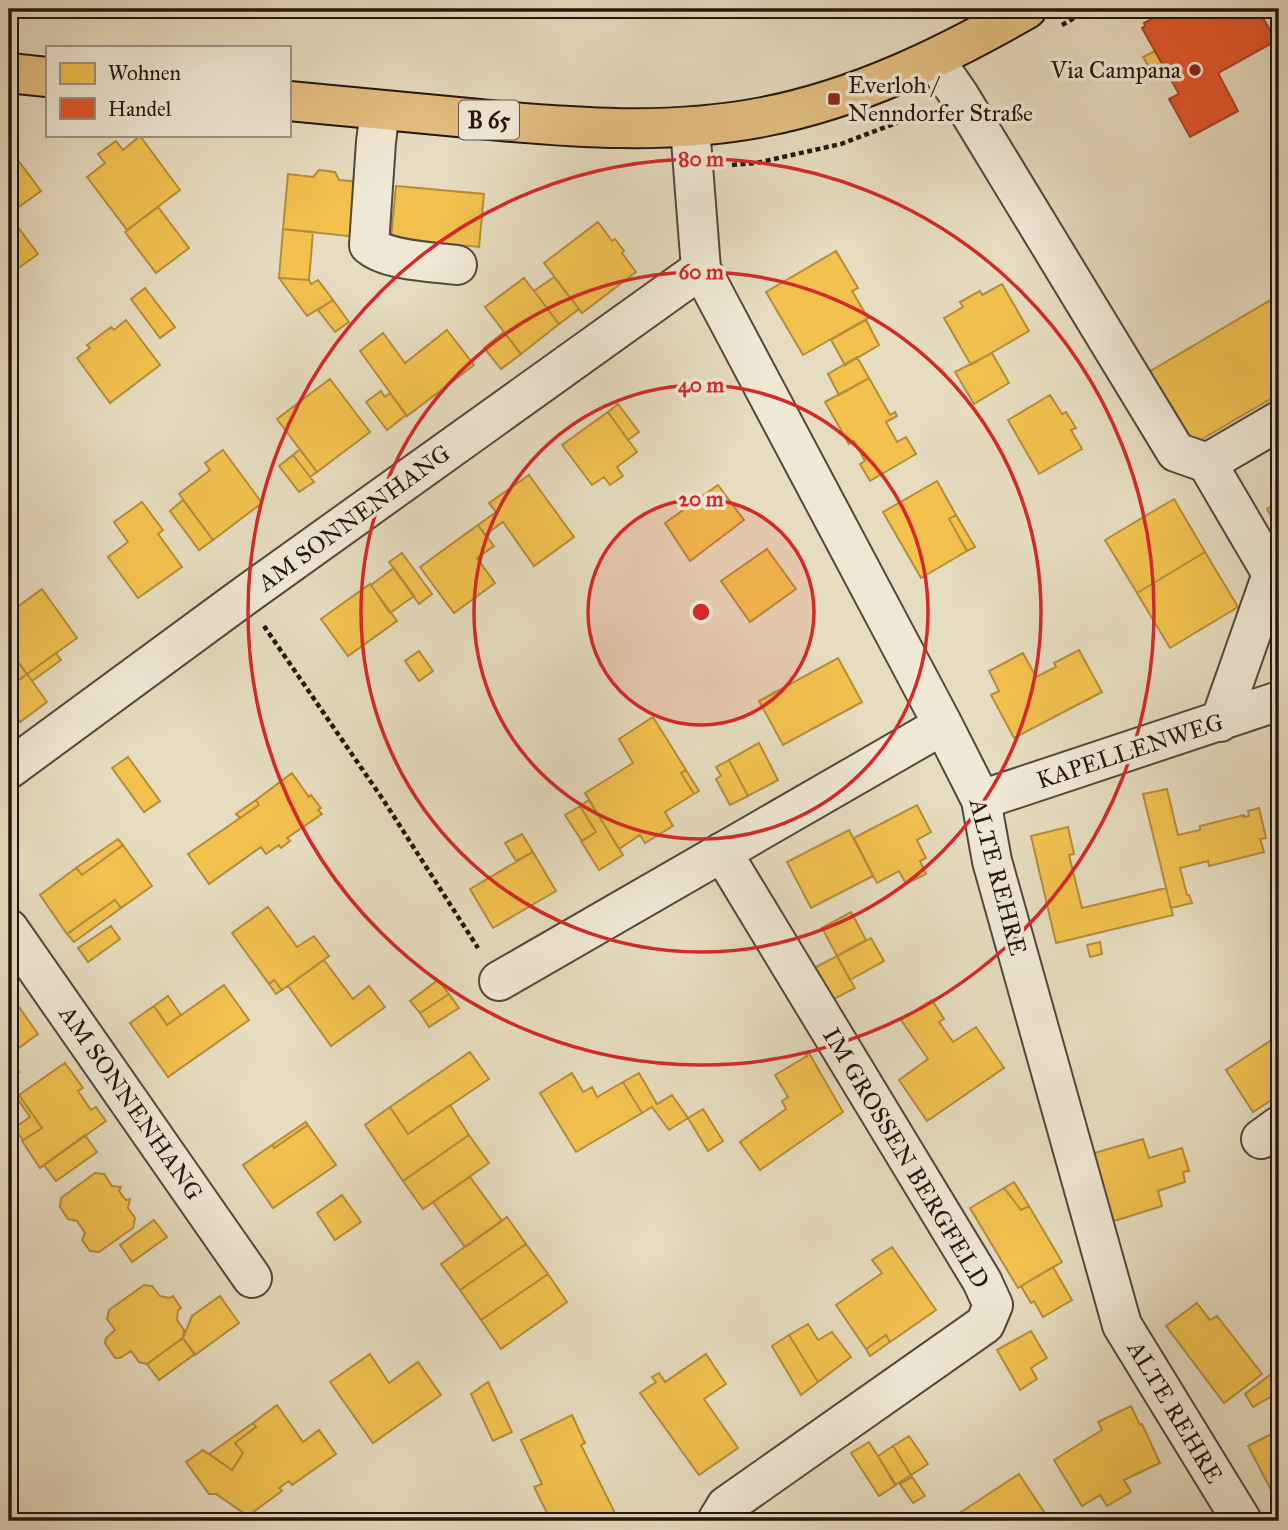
<svg xmlns="http://www.w3.org/2000/svg" width="1288" height="1530" viewBox="0 0 1288 1530" font-family="'IM FELL Great Primer',serif">
<style>
.homes{fill:#f2c14e;stroke:#b48d3b;stroke-width:2}
.shops{fill:#e4572e;stroke:#aa4325;stroke-width:2}
.lines{fill:none;stroke-linecap:round;stroke-linejoin:round}
.minor-casing{stroke:#54473b;stroke-width:42}
.major-casing{stroke:#24150f;stroke-width:42}
.path{stroke:#24150f;stroke-width:4.5;stroke-dasharray:5 3.5;stroke-linecap:butt}
.minor{stroke:#efe8d5;stroke-width:38}
.major{stroke:#e3be80;stroke-width:38}
.ring{fill:none;stroke:#d62828;stroke-width:3.5}
.poi-dot{fill:#8f2418;stroke:#efe8d5;stroke-width:2.5}
.labels{text-anchor:middle;dominant-baseline:central;stroke-width:7;stroke-linejoin:round;paint-order:stroke}
.shield{fill:#efe8d5;stroke:#61544a;stroke-width:2}
.shield-label{font-size:23px;font-weight:bold;fill:#24150f}
.poi-label{font-size:24px;fill:#24150f;stroke:#efe8d5;text-anchor:end}
.street-label{font-size:24px;fill:#24150f;stroke:#efe8d5}
.centre{fill:#d62828;stroke:#efe8d5;stroke-width:3.5}
.ring-label{font-size:21px;text-anchor:middle;font-weight:bold;fill:#d62828;stroke:#efe8d5;stroke-width:7;stroke-linejoin:round;paint-order:stroke}
</style>
<rect width="100%" height="100%" fill="#e6dcbf"/>
<filter id="stains"><feTurbulence type="fractalNoise" baseFrequency=".00286" numOctaves="4"/><feColorMatrix values="0 0 0 0 .2 0 0 0 0 .09 0 0 0 0 .02 0 0 0 .5 -.17"/></filter>
<radialGradient id="worn" r=".72"><stop offset=".6" stop-color="#630" stop-opacity="0"/><stop offset="1" stop-color="#630" stop-opacity=".3"/></radialGradient>
<path class="homes" d="M1155,51L1164,67L1153,73L1143,57Z
M140,136L180,190L127,230L87,177L105,163L98,154L116,141L123,150Z
M9,148L41,191L9,214Z
M319,170L335,172L339,180L363,182L357,237L283,229L288,174L313,177Z
M396,186L484,194L479,247L391,238Z
M158,207L189,248L156,273L125,232Z
M9,215L38,254L17,269L9,258Z
M598,222L612,241L615,239L624,251L622,253L636,272L582,313L544,263Z
M283,229L313,232L309,280L279,278Z
M836,251L858,288L852,291L868,318L803,355L766,292Z
M554,277L579,309L559,324L534,291Z
M279,278L309,280L311,284L318,280L333,300L307,316Z
M524,278L559,324L521,354L485,307Z
M1002,284L1029,331L971,365L944,318L963,307L960,302L980,291L982,295Z
M145,288L175,327L160,338L131,299Z
M1279,295V394L1190,446L1147,373Z
M333,300L349,322L335,332L318,310Z
M126,320L160,365L110,403L77,358L90,348L87,345L111,327L114,330Z
M866,320L879,345L845,365L831,340Z
M447,330L474,365L407,416L360,351L383,333L405,363Z
M504,332L521,354L501,369L484,348Z
M992,353L1009,383L974,404L955,372Z
M857,357L869,378L839,395L828,374Z
M869,378L890,415L895,412L897,416L886,422L897,442L906,437L916,454L870,481L860,464L865,461L854,441L849,444L825,402Z
M330,379L370,432L317,472L277,419Z
M381,391L385,397L390,393L406,415L387,430L366,402Z
M1050,395L1062,414L1066,412L1076,428L1071,430L1082,449L1039,474L1008,420Z
M618,404L639,432L628,440L608,412Z
M608,412L637,452L617,467L623,476L610,485L604,477L592,485L562,445Z
M300,449L317,472L310,477L293,455Z
M223,450L262,503L213,540L179,494L210,470L205,463Z
M293,455L314,482L299,492L279,466Z
M529,475L574,537L534,566L503,522L485,535L478,525L496,512L489,503Z
M937,481L956,515L949,519L967,551L921,578L883,512Z
M718,485L744,520L690,561L665,523Z
M1174,499L1205,552L1137,593L1105,540Z
M183,500L213,540L199,550L170,511Z
M1279,501V530L1267,509Z
M142,502L163,530L158,534L182,567L138,598L108,557L128,542L114,522Z
M956,515L975,547L967,551L949,519Z
M478,525L494,546L477,558L495,583L454,613L420,567Z
M767,549L796,589L750,622L721,581Z
M1205,552L1238,607L1170,648L1137,593Z
M402,553L432,594L419,604L389,562Z
M394,568L414,596L390,613L371,585Z
M370,584L397,621L348,656L321,619Z
M42,589L77,638L27,674L9,649V613Z
M1079,650L1102,692L1014,738L991,695L999,691L989,671L1023,653L1036,677L1056,667L1054,663Z
M419,651L433,671L419,681L405,661Z
M56,653L61,660L32,681L27,674Z
M838,658L862,702L783,745L759,701Z
M19,664L27,674L9,687V672Z
M27,674L47,702L20,722L9,706V687Z
M653,717L686,770L681,773L694,794L665,812L673,826L645,843L640,835L619,849L585,793L633,763L619,739Z
M759,743L778,780L748,796L729,760Z
M128,757L160,801L144,812L112,768Z
M729,760L748,796L730,805L716,779L721,776L716,767Z
M686,770L699,791L694,794L681,773Z
M292,773L309,797L311,795L321,808L318,810L322,814L287,838L290,841L281,848L279,845L266,854L261,847L209,884L188,854L259,805L256,800Z
M1167,789L1178,835L1200,830V826L1244,815V817L1249,816L1248,811L1259,808L1266,838L1260,839L1264,852L1209,866L1208,861L1180,868L1187,895H1189L1192,903L1171,908L1143,794Z
M256,800L259,805L240,818L236,814Z
M589,800L623,855L599,870L581,841L596,832L580,806Z
M917,805L931,832L917,840L926,858L920,861L926,874L906,884L899,871L877,883L854,838Z
M580,806L596,832L582,841L565,815Z
M1068,827L1074,854L1069,855L1082,908L1166,888L1173,915L1056,943L1031,836Z
M849,830L873,876L811,908L787,862Z
M522,834L533,852L516,861L505,843Z
M118,839L123,845L82,875L76,868Z
M123,845L152,886L121,908L115,900L67,934L40,895L76,868L82,875Z
M533,852L556,891L493,928L470,889Z
M115,900L121,908L74,942L67,934Z
M268,907L297,947L314,936L329,956L282,990L274,980L269,984L232,933Z
M851,912L866,940L837,956L822,928Z
M111,926L120,939L88,962L78,948Z
M871,938L884,961L850,980L837,956Z
M1100,942L1102,954L1090,957L1087,945Z
M837,956L855,988L832,1000L814,968Z
M324,960L353,999L369,986L385,1007L331,1046L288,986Z
M274,980L282,990L276,994L269,984Z
M438,980L449,994L420,1013L410,1001Z
M224,985L249,1020L168,1077L130,1023L154,1006L167,1025Z
M9,993L38,1034L9,1055Z
M449,994L459,1008L429,1027L420,1013Z
M168,996L181,1015L167,1025L154,1006Z
M932,1000L944,1019L939,1022L953,1042L976,1027L1004,1068L927,1121L899,1080L928,1059L901,1020Z
M1279,1035V1095L1253,1112L1226,1070Z
M470,1052L489,1079L408,1134L390,1107Z
M809,1053L843,1112L760,1170L740,1142L786,1109L782,1101L788,1097L775,1075L807,1056L806,1055Z
M9,1058L19,1072L9,1079Z
M65,1063L83,1088L78,1091L91,1110L96,1107L106,1121L40,1168L22,1141L42,1128L19,1095Z
M572,1073L583,1092L592,1087L597,1097L623,1082L642,1113L576,1152L540,1093Z
M639,1073L657,1104L672,1095L688,1118L669,1130L652,1107L642,1113L623,1082Z
M19,1095L42,1128L23,1140L14,1128L30,1117L16,1097Z
M450,1105L469,1135L403,1181L365,1125L390,1107L408,1134Z
M703,1109L723,1141L708,1151L688,1118Z
M306,1122L308,1125L274,1148L272,1145Z
M308,1125L336,1165L273,1208L243,1165L272,1145L274,1148Z
M85,1135L97,1152L56,1181L44,1165Z
M469,1135L489,1163L423,1209L403,1181Z
M1143,1139L1149,1158L1182,1148L1189,1171L1183,1172L1185,1182L1158,1191L1162,1206L1111,1222L1091,1154Z
M95,1173L104,1174L112,1186L121,1187L119,1191L126,1200L130,1199L128,1208L135,1218L133,1228L99,1252L90,1251L82,1240L85,1233L77,1221L68,1219L60,1207L61,1198Z
M470,1177L502,1221L465,1247L433,1202Z
M1014,1182L1029,1206L1021,1210L1004,1188Z
M1004,1188L1021,1210L1029,1206L1062,1262L1018,1288L970,1208Z
M342,1195L361,1222L335,1240L317,1213Z
M507,1217L526,1244L460,1290L441,1264Z
M154,1220L167,1237L132,1262L120,1245Z
M526,1244L548,1274L481,1320L460,1290Z
M892,1247L936,1310L890,1342L886,1335L866,1349L836,1305L882,1273L872,1260Z
M1053,1267L1072,1300L1043,1317L1034,1301L1031,1303L1021,1286Z
M548,1274L567,1302L501,1349L481,1320Z
M144,1285L152,1286L160,1296L170,1298L173,1296L181,1308L178,1310L177,1320L184,1330L183,1338L147,1364L139,1362L131,1351L120,1358H115L105,1343L106,1338L115,1330L107,1319L109,1310Z
M220,1296L239,1323L195,1355L183,1338L192,1316Z
M1197,1303L1210,1320L1217,1316L1262,1374L1224,1403L1166,1326Z
M808,1324L818,1340L832,1332L851,1357L818,1382L789,1335Z
M1031,1331L1047,1358L1031,1368L1037,1379L1020,1390L997,1350Z
M789,1335L818,1382L801,1395L772,1346Z
M886,1335L890,1342L870,1356L866,1349Z
M183,1338L195,1354L159,1380L147,1364Z
M370,1354L389,1383L418,1362L441,1395L373,1443L330,1382Z
M706,1354L726,1384L704,1399L738,1448L699,1475L640,1393L656,1382L652,1377L659,1373L665,1382Z
M1279,1368V1392L1253,1407L1245,1394Z
M488,1382L512,1432L493,1441L471,1394Z
M277,1405L303,1442L319,1430L336,1454L292,1485L289,1481L279,1488L282,1491L248,1516L216,1494H209L186,1462L203,1450L232,1470L243,1453L235,1443L256,1427L253,1423Z
M1131,1406L1140,1425L1142,1424L1160,1463L1124,1480L1131,1492L1107,1506L1100,1495L1082,1506L1054,1460L1102,1430L1098,1422Z
M572,1415L585,1443L581,1445L619,1521H551L534,1487L542,1484L521,1440Z
M253,1423L256,1427L235,1443L243,1453L232,1470L209,1454Z
M1279,1430V1489L1272,1492L1248,1446Z
M909,1436L928,1464L911,1475L893,1446Z
M869,1442L896,1485L879,1496L851,1453Z
M893,1446L911,1475L895,1485L878,1456Z
M1019,1474L1050,1521H963L958,1514Z
M912,1477L925,1496L913,1503L900,1484Z"/>
<path class="shops" d="M1178,9H1258L1276,41L1218,73L1238,111L1190,137L1169,99L1179,94L1142,28L1145,26L1144,23L1165,12L1167,15Z"/>
<g class="lines">
<g class="minor-casing">
<path id="minor" d="M934,59L959,95L1176,452L1207,463L1272,574L1220,722
M380,110L376,142L369,245C387,261 433,262 457,265
M690,127L701,269L943,725L981,800L992,861L1122,1325L1242,1521
M1207,463L1279,421
M9,769L243,597L701,269
M981,800L1279,701
M9,929L252,1278
M499,981L943,725
M1261,1139L1279,1126
M717,1521L726,1506L985,1324L993,1305L982,1281L722,852"/>
</g>
<g class="major-casing">
<path id="major" d="M9,73L47,77
M289,101C352,107 415,113 479,119C573,128 670,135 763,117C857,99 945,56 1027,9"/>
</g>
<path class="path" d="M1062,25L1090,9
M732,165L756,163L841,144L925,112
M264,626L384,801L478,948"/>
<use href="#minor" class="minor"/>
<use href="#major" class="major"/>
</g>
<circle cx="701" cy="612" r="113" fill="#d62828" fill-opacity=".12"/>
<g class="ring">
<circle cx="701" cy="612" r="113"/>
<circle cx="701" cy="612" r="227"/>
<circle cx="701" cy="612" r="340"/>
<circle cx="701" cy="612" r="453"/>
</g>
<g class="poi-dot">
<circle cx="1195" cy="70" r="7"/>
<rect x="827" y="92" width="14" height="14" rx="3.5"/>
</g>
<g class="labels">
<rect class="shield" x="459" y="100.5" width="60" height="39" rx="5"/>
<g class="shield-label">
<text x="489" y="120">B 65</text>
</g>
<g class="poi-label">
<text x="1181" y="70">Via Campana</text>
<text x="848" y="85" text-anchor="start">Everloh /<tspan x="848" dy="28">Nenndorfer Straße</tspan></text>
</g>
<g class="street-label">
<text transform="translate(354 518) rotate(-36)">AM SONNENHANG</text>
<text transform="translate(1130 751) rotate(-18)">KAPELLENWEG</text>
<text transform="translate(998 877) rotate(75)">ALTE REHRE</text>
<text transform="translate(131 1103) rotate(55)">AM SONNENHANG</text>
<text transform="translate(906 1158) rotate(59)">IM GROSSEN BERGFELD</text>
<text transform="translate(1175 1412) rotate(59)">ALTE REHRE</text>
</g>
</g>
<circle cx="701" cy="612" r="10" class="centre"/>
<g class="ring-label">
<text x="701" y="166">80 m</text>
<text x="701" y="279">60 m</text>
<text x="701" y="392">40 m</text>
<text x="701" y="506">20 m</text>
</g>
<rect width="1288" height="1530" fill="none" stroke="#e6dcbf" stroke-width="35"/>
<rect x="10" y="10" width="1267" height="1509" fill="none" stroke="#24150f" stroke-width="3.5"/>
<rect x="18" y="18" width="1253" height="1495" fill="none" stroke="#24150f" stroke-width="2"/>
<rect x="46" y="46" width="245" height="91" fill="#efe8d5" stroke="#9e9486" stroke-width="2"/>
<rect x="60" y="63" width="35" height="21" fill="#f2c14e" stroke="#9e9486" stroke-width="2"/>
<text x="108" y="80" font-size="21" fill="#24150f">Wohnen</text>
<rect x="60" y="98" width="35" height="21" fill="#e4572e" stroke="#9e9486" stroke-width="2"/>
<text x="108" y="116" font-size="21" fill="#24150f">Handel</text>
<rect width="100%" height="100%" filter="url(#stains)"/>
<rect width="100%" height="100%" fill="url(#worn)"/>
</svg>
